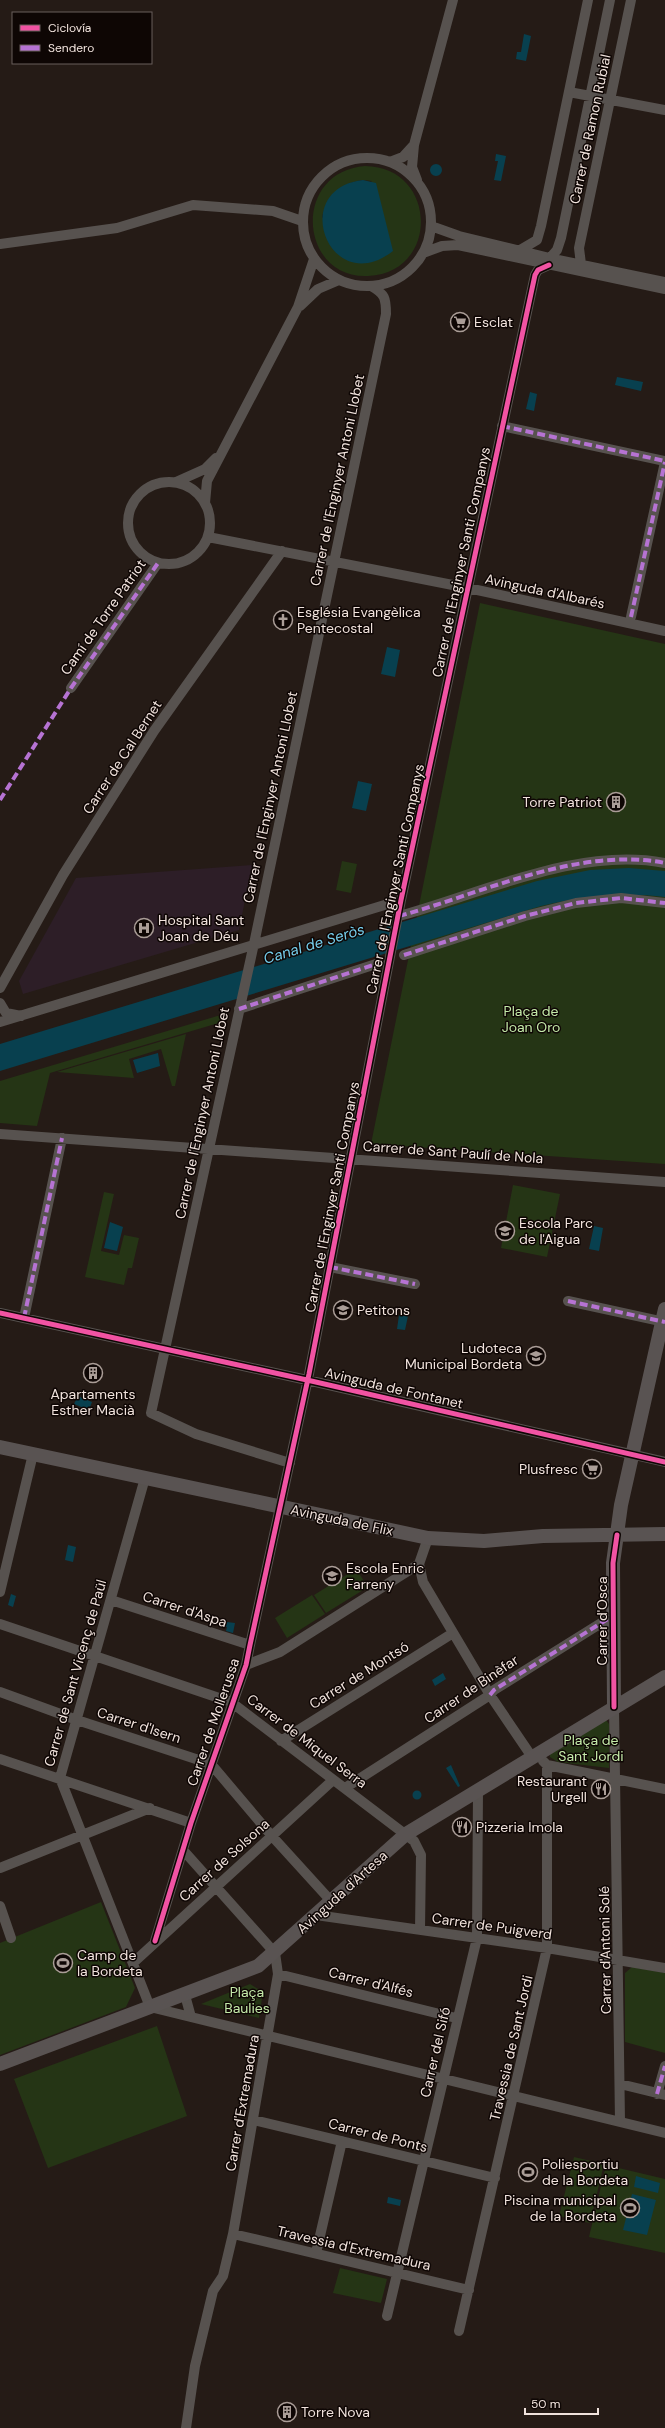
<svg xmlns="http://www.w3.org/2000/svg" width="665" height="2428" viewBox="0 0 665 2428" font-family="'DM Sans',sans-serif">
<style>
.medical{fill:#2d1e27}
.green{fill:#253515;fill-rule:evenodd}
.water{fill:#08404f}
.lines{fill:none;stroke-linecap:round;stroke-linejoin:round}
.street{stroke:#57524f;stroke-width:10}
.secondary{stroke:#595352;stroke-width:14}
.quiet{stroke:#b673d3;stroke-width:4;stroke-dasharray:8 4;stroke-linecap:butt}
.cycleway-casing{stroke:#0e0604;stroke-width:8}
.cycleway{stroke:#f153a3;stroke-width:5}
.labels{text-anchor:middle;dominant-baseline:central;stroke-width:3;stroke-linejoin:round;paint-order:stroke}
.street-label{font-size:14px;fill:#f1e3dd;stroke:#0e0604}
.poi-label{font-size:14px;fill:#f1e3dd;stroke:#0e0604;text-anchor:start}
.park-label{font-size:14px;fill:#c4eaa9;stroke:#0e0604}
.water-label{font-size:15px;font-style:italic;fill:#75cdeb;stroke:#0e0604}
</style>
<rect width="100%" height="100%" fill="#251b16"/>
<path class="medical" d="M252,865L239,930L23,994L19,981L76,878Z"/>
<path class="green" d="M365,166C438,167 440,273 368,276C299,279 291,172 365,166ZM363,180L372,181L322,218C325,199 343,182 363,180Z
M480,603L665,644V1164L371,1144Z
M342,861L357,864L351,893L336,890Z
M224,1014L222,1022L50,1073L37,1126L0,1123V1081Z
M186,1034L175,1086H172L161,1049L129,1059L134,1078L57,1072Z
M513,1185L560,1194L547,1257L501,1248Z
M104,1192L114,1194L101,1251L119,1255L124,1235L139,1238L132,1268H128L124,1285L85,1277Z
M356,1569L368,1587L326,1613L314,1595Z
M312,1595L325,1614L287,1638L275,1618Z
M606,1720L609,1724V1768L558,1762L550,1757V1754Z
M101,1902L135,1988L126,2007L0,2055V1943Z
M632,1967L665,1973V2053L625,2042V1973Z
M250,1984L263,1992L259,2018L201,2004Z
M157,2026L187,2116L48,2168L14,2079Z
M574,2157L604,2164L590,2223L559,2216Z
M606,2165L665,2179V2253L589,2237Z
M340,2268L387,2279L381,2303L333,2293Z"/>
<path class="water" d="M524,34L531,36L526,61L516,59L517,52H521Z
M496,154L506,156L501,181L494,180L498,161H495Z
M430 170a6 6 0 1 1 12 0a6 6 0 1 1-12 0Z
M363,180L376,183L393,251C330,300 287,189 363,180Z
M617,377L643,382L641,391L615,385Z
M530,392L537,394L534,411L526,409Z
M387,647L400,650L395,677L381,674Z
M358,781L372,784L366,811L352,808Z
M629,868L665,871V897C622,892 583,896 541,906L0,1071V1044L537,881L590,870Z
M158,1053L160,1066L137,1073L133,1060Z
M110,1222L123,1227L117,1251L104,1248Z
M594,1226L603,1228L599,1251L589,1249Z
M399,1315L408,1316L405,1330L397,1329Z
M78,1396L92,1402L89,1410L74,1404Z
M68,1545L76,1547L73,1562L65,1560Z
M11,1594L16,1596L13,1607L8,1605Z
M219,1621L235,1623L233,1633L226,1631L227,1627L218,1625Z
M443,1673L446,1679L435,1686L432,1680Z
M451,1765L460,1786L458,1787L446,1768Z
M412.5 1795a4.5 4.5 0 1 1 9 0a4.5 4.5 0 1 1-9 0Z
M636,2176L660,2183L658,2193L634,2187Z
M632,2194L656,2200L647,2235L623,2230Z
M388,2197L401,2200L400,2206L387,2203Z"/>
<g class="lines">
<path class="street" d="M569,92L665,110
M303 222a64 64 0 1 1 128 0a64 64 0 1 1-128 0Z
M390,162L403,157L414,145
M417,180L412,167L414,145L453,0
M431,226L459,236L558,260L665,282
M0,244L117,228L193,205L273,211L302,221
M520,250L537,240L541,226L588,0
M423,253L442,246L458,245L665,289
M550,258L557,250L561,238L610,0
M581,264L579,248L631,0
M300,306L318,289L339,280
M502,426L665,461
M128 523a41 41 0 1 1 82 0a41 41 0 1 1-82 0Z
M176,482L205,469L216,458
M205,503L207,481L298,307L314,259
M208,537L468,588L665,631
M631,617L665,462
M71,688L158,563
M399,916C481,894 578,846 665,863
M404,955L525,916L576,903L621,898L665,903
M0,988L63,875L154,731L282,551
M0,1003L6,1013L21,1016
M239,1009L379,963
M0,1022L401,900
M0,1134L665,1182
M330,1267L415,1284
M568,1301L665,1322
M0,1313L307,1380L665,1462
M24,1318L62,1138
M290,1463L196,1434L151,1413L255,939L386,314C386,298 385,294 371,286
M145,1478L60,1778L150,2007L665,2133
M428,1538L419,1564L423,1582L490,1695L532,1757
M0,1592L33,1454
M111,1600L250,1645
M0,1624L231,1702L414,1841L421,1855L420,1930
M246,1665L280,1652L419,1564
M0,1692L77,1720L211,1764L271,1835L331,1901
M614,1707L620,2121
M281,1741L453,1633
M0,1759L191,1823
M543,1761L547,1765L665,1789
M345,1788L490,1695L494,1690L614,1615
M183,1850L275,1953L278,1974L233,2234L223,2276L213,2291L195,2366L186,2428
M0,1868L150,1808
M0,1906L11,1938
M316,1915L547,1948L665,1968
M155,1941L191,1823L246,1665L250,1645L309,1374L401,900L535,275L538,270L549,265
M134,1962L333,1780
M278,1974L456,2018
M185,1995L191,2017
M620,2084L665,2095
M657,2094L665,2066
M254,2120L495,2178
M233,2234L469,2290
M316,2253L342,2141
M387,2316L477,1938L478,1790
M459,2331L547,1948V1765"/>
<path class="secondary" d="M0,1447L428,1538L484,1541L543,1536L665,1534
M614,1707L613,1563L621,1505L665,1309
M0,2064L258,1966L406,1834L665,1677"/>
<path class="quiet" d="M502,426L665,461
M631,617L665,462
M0,800L71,688L158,563
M399,916C481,894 578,846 665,863
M404,955L525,916L576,903L621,898L665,903
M239,1009L379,963
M330,1267L415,1284
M568,1301L665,1322
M24,1318L62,1138
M490,1695L494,1690L614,1615
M657,2094L665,2066"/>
<g class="cycleway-casing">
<path id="cycleway" d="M0,1313L307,1380L665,1462
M614,1707L613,1563L617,1535
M155,1941L191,1823L246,1665L250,1645L309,1374L401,900L535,275L538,270L549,265"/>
</g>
<use href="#cycleway" class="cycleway"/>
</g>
<defs>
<g id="supermarket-ring" transform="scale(1)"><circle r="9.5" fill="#0e0604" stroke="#aa9d97" stroke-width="1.5"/><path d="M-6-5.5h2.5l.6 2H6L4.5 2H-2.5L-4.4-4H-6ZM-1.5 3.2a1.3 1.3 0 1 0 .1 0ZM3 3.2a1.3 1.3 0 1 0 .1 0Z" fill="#aa9d97"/></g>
<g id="church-ring" transform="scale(1)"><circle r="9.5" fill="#0e0604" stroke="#aa9d97" stroke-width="1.5"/><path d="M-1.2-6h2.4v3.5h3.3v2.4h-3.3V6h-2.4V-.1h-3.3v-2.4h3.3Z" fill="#aa9d97"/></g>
<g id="building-ring" transform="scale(1)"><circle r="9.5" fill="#0e0604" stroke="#aa9d97" stroke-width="1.5"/><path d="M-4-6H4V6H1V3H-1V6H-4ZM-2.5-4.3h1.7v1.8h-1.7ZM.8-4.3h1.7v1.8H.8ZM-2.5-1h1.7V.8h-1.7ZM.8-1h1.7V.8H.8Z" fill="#aa9d97"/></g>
<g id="hospital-ring" transform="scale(1)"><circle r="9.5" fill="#0e0604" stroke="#aa9d97" stroke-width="1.5"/><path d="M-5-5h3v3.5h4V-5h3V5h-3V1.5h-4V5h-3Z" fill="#aa9d97"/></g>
<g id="school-ring" transform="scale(1)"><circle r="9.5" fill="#0e0604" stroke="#aa9d97" stroke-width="1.5"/><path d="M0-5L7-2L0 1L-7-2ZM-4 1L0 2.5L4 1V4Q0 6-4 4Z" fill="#aa9d97"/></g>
<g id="restaurant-ring" transform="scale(1)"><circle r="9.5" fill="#0e0604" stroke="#aa9d97" stroke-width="1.5"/><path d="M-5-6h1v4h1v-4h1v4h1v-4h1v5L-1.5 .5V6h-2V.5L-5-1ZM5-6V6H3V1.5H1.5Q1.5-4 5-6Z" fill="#aa9d97"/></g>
<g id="stadium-ring" transform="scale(1)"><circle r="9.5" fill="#0e0604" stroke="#aa9d97" stroke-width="1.5"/><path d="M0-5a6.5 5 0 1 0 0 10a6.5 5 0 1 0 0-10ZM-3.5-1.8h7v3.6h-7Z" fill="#aa9d97"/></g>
</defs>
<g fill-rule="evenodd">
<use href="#supermarket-ring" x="460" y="322"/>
<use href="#church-ring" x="283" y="620"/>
<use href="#building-ring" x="616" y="802"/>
<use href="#hospital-ring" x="144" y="928"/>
<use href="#school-ring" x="505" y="1231"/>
<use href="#school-ring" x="343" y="1310"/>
<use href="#school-ring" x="536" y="1356"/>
<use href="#building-ring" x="93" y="1373"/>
<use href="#supermarket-ring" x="592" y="1469"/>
<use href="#school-ring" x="332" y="1576"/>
<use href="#restaurant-ring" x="601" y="1789"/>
<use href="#restaurant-ring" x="462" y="1827"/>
<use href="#stadium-ring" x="63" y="1963"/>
<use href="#stadium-ring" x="528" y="2172"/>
<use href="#stadium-ring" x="630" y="2208"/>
<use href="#building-ring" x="287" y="2412"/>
</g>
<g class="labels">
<g class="street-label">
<text transform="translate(590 129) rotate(-78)">Carrer de Ramon Rubial</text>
<text transform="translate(337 480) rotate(-78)">Carrer de l'Enginyer Antoni Llobet</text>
<text transform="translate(461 562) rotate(-78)">Carrer de l'Enginyer Santi Companys</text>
<text transform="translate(545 591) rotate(12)">Avinguda d'Albarés</text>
<text transform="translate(103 617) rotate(-55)">Camí de Torre Patriot</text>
<text transform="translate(122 757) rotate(-57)">Carrer de Cal Bernet</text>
<text transform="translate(270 797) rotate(-78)">Carrer de l'Enginyer Antoni Llobet</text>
<text transform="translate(395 879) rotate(-78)">Carrer de l'Enginyer Santi Companys</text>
<text transform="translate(202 1113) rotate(-78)">Carrer de l'Enginyer Antoni Llobet</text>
<text transform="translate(453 1152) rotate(4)">Carrer de Sant Paulí de Nola</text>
<text transform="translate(332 1197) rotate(-79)">Carrer de l'Enginyer Santi Companys</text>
<text transform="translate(394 1388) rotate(13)">Avinguda de Fontanet</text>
<text transform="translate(342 1520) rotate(12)">Avinguda de Flix</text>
<text transform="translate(185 1609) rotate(18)">Carrer d'Aspa</text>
<text transform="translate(602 1621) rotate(-90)">Carrer d'Osca</text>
<text transform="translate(75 1673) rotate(-74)">Carrer de Sant Vicenç de Paül</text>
<text transform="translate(359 1675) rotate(-32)">Carrer de Montsó</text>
<text transform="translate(471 1689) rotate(-34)">Carrer de Binèfar</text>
<text transform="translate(213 1722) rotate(-71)">Carrer de Mollerussa</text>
<text transform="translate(139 1725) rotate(18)">Carrer d'Isern</text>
<text transform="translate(307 1741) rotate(37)">Carrer de Miquel Serra</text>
<text transform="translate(224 1860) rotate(-42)">Carrer de Solsona</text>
<text transform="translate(342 1892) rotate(-42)">Avinguda d'Artesa</text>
<text transform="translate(492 1926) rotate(8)">Carrer de Puigverd</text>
<text transform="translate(605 1950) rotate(-91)">Carrer d'Antoni Solé</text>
<text transform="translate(371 1982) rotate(14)">Carrer d'Alfés</text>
<text transform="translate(511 2048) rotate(-77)">Travessia de Sant Jordi</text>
<text transform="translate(435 2052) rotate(-77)">Carrer del Sifó</text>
<text transform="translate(242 2103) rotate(-80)">Carrer d'Extremadura</text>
<text transform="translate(378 2135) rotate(14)">Carrer de Ponts</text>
<text transform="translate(354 2248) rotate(13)">Travessia d'Extremadura</text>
</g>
<g class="poi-label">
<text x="474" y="322">Esclat</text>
<text x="297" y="612">Església Evangèlica<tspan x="297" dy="16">Pentecostal</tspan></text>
<text x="602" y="802" text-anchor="end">Torre Patriot</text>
<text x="158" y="920">Hospital Sant<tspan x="158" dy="16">Joan de Déu</tspan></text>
<text x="519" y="1223">Escola Parc<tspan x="519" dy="16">de l'Aigua</tspan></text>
<text x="357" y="1310">Petitons</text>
<text x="522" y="1348" text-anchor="end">Ludoteca<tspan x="522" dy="16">Municipal Bordeta</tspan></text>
<text x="93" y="1394" text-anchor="middle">Apartaments<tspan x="93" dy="16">Esther Macià</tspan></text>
<text x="578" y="1469" text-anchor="end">Plusfresc</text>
<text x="346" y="1568">Escola Enric<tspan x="346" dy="16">Farreny</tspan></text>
<text x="587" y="1781" text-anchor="end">Restaurant<tspan x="587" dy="16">Urgell</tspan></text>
<text x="476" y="1827">Pizzeria Imola</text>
<text x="77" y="1955">Camp de<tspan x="77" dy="16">la Bordeta</tspan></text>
<text x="542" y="2164">Poliesportiu<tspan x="542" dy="16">de la Bordeta</tspan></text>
<text x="616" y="2200" text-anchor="end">Piscina municipal<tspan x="616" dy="16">de la Bordeta</tspan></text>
<text x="301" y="2412">Torre Nova</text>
</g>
<g class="park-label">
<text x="531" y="1011">Plaça de<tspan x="531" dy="16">Joan Oro</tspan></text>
<text x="591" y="1740">Plaça de<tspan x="591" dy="16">Sant Jordi</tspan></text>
<text x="247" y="1992">Plaça<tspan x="247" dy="16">Baulies</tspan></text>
</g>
<g class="water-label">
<text transform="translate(314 944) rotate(-17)">Canal de Seròs</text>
</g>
</g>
<rect x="12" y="12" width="140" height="52" fill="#0e0604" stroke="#695e5b"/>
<rect x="20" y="25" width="20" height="6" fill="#f153a3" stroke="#695e5b"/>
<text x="48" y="32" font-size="12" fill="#f1e3dd">Ciclovía</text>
<rect x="20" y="45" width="20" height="6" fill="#b673d3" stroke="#695e5b"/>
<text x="48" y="52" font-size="12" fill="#f1e3dd">Sendero</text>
<path d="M525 2408v6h73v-6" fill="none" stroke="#f1e3dd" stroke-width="2"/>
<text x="531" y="2408" font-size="12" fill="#f1e3dd" stroke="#0e0604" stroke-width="3" paint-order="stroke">50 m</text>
</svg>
